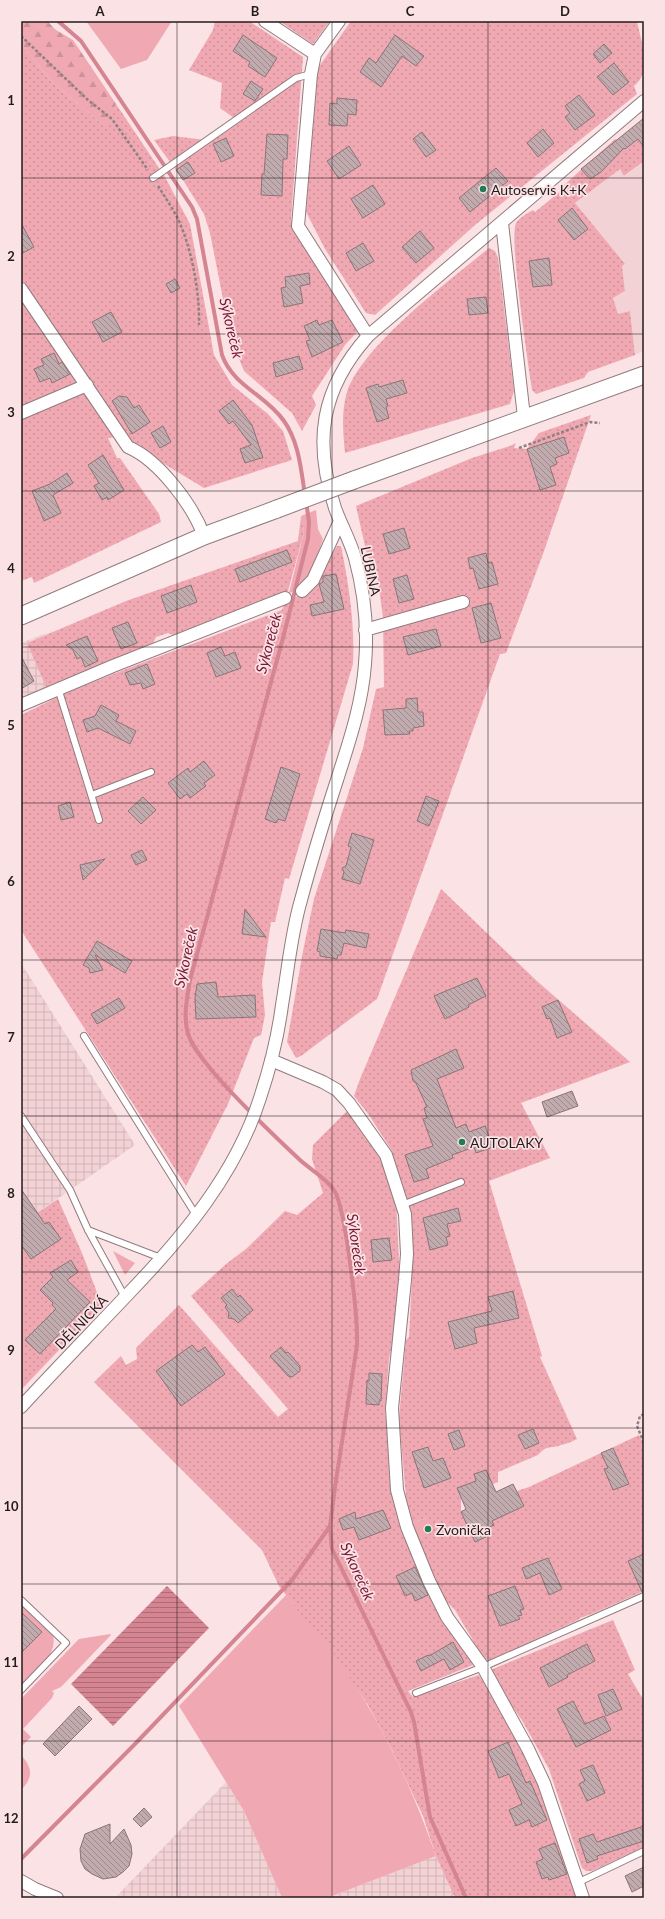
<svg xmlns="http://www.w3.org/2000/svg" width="665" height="1919" viewBox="0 0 665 1919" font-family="Lato,sans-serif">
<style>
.built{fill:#f3d2d6}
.industrial{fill:url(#industrial-grid)}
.grass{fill:#f0a8b3}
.forest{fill:url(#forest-firs)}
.park{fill:url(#park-dots)}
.water{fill:url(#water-rules)}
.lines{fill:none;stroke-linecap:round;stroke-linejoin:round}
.stream{stroke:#d58491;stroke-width:4}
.building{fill:url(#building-back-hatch);stroke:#8a7477}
.lane-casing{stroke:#917b7e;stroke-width:8}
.street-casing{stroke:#917b7e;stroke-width:14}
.secondary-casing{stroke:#917b7e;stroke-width:19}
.path{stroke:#918082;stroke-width:2.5;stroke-dasharray:3 2;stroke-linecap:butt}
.lane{stroke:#fff;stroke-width:6}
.street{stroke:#fff;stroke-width:12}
.secondary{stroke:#fff;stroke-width:17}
.secondary-bridge-casing{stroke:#917b7e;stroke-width:19;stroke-linecap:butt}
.secondary-bridge{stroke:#fff;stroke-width:17}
.grid{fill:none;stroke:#231b1c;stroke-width:1;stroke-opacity:0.55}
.poi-dot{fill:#1f7d54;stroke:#fbe2e5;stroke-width:1.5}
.labels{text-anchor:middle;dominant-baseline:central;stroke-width:3.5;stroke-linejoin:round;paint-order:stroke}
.poi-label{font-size:14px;fill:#231b1c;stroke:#fbe2e5;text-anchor:start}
.street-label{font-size:14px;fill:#231b1c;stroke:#fbe2e5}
.water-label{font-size:15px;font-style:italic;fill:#781834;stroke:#fbe2e5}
.neatline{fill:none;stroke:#231b1c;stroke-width:1.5}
.grid-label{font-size:13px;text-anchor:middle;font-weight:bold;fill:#231b1c}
</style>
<defs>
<pattern id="industrial-grid" width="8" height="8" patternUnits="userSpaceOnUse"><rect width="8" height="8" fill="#f3d2d6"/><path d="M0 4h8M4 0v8" fill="none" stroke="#d0b4b7"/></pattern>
<pattern id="forest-firs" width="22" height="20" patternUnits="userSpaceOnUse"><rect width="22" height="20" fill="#f0a8b3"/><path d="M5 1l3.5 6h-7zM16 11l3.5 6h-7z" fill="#ce9099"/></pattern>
<pattern id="park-dots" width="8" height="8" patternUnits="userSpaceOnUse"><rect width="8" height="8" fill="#f0a8b3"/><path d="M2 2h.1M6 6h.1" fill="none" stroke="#ce9099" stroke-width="1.8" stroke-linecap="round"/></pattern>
<pattern id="water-rules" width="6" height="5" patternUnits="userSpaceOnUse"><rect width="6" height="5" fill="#d58491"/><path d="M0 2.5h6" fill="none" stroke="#ac6b76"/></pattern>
<pattern id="building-back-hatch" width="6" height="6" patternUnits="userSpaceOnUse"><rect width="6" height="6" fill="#c2abae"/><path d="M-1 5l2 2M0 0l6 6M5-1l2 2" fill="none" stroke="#9d8a8d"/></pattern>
</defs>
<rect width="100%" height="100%" fill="#fbe2e5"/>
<path class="built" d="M644,161V351L635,355L630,311L618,314L613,298L625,291L622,266L575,203L620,169L625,176Z"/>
<path class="industrial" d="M55,630L27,643L46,687L21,701V643Z
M21,963L135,1145L21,1224Z
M226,1782L244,1811L282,1898H115Z
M436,1856L455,1898H327Z"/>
<path class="grass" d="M86,21H172L147,60L121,69Z
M316,510L318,529L323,539L311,574L301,589L289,593L304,532L301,516Z
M113,1251L135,1263L125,1275Z
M425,1518L432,1532L417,1539L410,1524Z
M286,1595C301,1615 319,1634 334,1654C378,1715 411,1784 436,1856L327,1898H282L244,1811L179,1706Z
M21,1602L53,1635C58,1656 35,1672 21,1686V1653L42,1632L21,1612Z
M110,1634L111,1635L61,1687L52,1691L54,1693L52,1698L23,1729L31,1737L23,1745L21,1743V1699L79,1639Z
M21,1755C33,1768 33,1778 21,1790Z"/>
<path class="forest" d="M21,21H47L56,30L73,40L116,104L109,130L52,82L21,44Z"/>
<path class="park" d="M215,21H249L303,57L291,220L358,331L345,345L312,396L316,405L302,431L292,413L244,371L231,339L210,233L204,214L183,180L154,140L173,136L205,140L234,118L220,108L222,83L189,70L213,30Z
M279,21H330L313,44Z
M351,21H637C641,42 653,71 634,86L637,94L475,225L375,315L366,313L325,249L306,212L318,68Z
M21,44L52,82L108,129L116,104L165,177L190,224L214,355L232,385L268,414L283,431L292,460L204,488L156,459L140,445L127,440L21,284Z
M644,118V161L624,176L620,169L575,203L625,264L622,266L625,291L613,298L618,314L630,311L635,355L588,372L584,378L536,394L532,390L530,377C527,353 509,238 516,223C519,218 528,213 533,210L535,212L563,189L562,187L615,139L618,140Z
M489,248L495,251L498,258L514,391L510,404L345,453C343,433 341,412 347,392C363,345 449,281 489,248Z
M21,299L80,382L21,407Z
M81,391L88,396L116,437L108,438L117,458H120L159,514L161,522L34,583L32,577L21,581V416Z
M591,415L543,554L506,653L500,654L377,999L301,1056L296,1058L287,1042L303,951L314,899L363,748L376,689L384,687L383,617L377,573L367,555L356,506L472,458L510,446L516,443L514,448L527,449L539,433Z
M301,516L304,532L288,591L173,635L168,633L156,637L153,643L46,687L27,643L126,601L298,541Z
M337,546H341C349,586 355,624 353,664L289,879L285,878L275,922H271L262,982L265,1015L261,1035L254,1038L228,1104L186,1186L21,930V715L66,693L126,669L282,610L285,602L302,594L320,575Z
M441,889L538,982L630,1062L521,1103L550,1158L489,1181L542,1356L540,1357L577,1439C572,1441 567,1444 561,1445C551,1449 548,1444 538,1455L498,1472V1482L461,1497V1511L479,1504L489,1496L513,1484L517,1491L529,1487L639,1435L644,1446V1591L594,1613L580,1618L578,1620L490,1660L484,1659L455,1610L444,1599L417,1539L431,1532L425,1518L410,1524L408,1520L399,1418L406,1340L409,1337L412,1277L411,1211L392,1151L369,1115L354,1096L360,1079Z
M348,1110L383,1154L396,1199L400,1283L397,1294L395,1329L389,1359L385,1411L394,1496L399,1524L414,1558L473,1665L408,1691L413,1697L479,1675L514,1726L538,1768L579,1898H455L436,1856L423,1816L392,1750L368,1705L333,1653L306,1621L279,1586L262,1550L94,1382L121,1356L126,1365L137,1359L136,1348L179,1305L278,1417L288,1409L191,1296L226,1264L246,1249L285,1211L297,1215L323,1193L312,1159L313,1145Z
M58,1199L82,1253L101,1303L97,1310L21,1390V1224Z
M613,1620L635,1670L628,1674L644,1701V1847L592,1871H586L582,1868L549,1769L523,1722L488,1671Z"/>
<path class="water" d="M167,1586L209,1628L113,1726L71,1684Z"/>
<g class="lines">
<path class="stream" d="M58,21L81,41L192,207L197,219L222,355C233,386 266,395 284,421C299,442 301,470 305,495
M306,501L309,522L308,539L283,638L190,980C187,998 183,1017 188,1034C193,1049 204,1060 213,1072C240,1103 270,1132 300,1160C311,1170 326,1178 334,1190C346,1209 358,1319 357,1345L335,1487L330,1526L332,1549L411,1712L414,1722L430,1817L466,1898
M21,1859L135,1744L292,1580L330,1526"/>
</g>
<path class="building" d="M243,35L277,58L265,77L248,66L250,62L233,51Z
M395,35L424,56L416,66L402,56L381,87L360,72L369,58L376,63Z
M604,44L612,53L600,63L593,54Z
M614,63L629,82L613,95L597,77Z
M251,81L263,89L255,101L243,94Z
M579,95L595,115L575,130L565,117L570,113L565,106Z
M337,98L357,100L356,115L348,114L347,126L329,125L330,103L337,104Z
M644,118V147L638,139L625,149L624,148L601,172L590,179L581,169Z
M543,129L554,143L538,157L527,143Z
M422,132L436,150L426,157L413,139Z
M267,134L288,135L287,159H283L282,196L261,195L262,174H264Z
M226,138L234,156L221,162L213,144Z
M349,146L361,165L339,179L327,161Z
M188,162L195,173L183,180L176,170Z
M496,168L508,181L470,212L459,198Z
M373,185L385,204L363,218L351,199Z
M572,208L588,229L574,240L558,220Z
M21,223L34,247L21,254Z
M420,231L434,248L416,263L402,247Z
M363,243L374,261L356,271L346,253Z
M549,258L552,285L533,287L529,261Z
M309,273L310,284L300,286L303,303L284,307L281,288L286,287L285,277Z
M175,279L180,288L171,293L166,284Z
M486,297L488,313L469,315L467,299Z
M111,312L122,332L103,342L92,322Z
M317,320L319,325L332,320L343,342L312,357L306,341L310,340L304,326Z
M54,353L59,364L62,362L70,374L52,383L50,378L40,382L34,369L44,365L41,359Z
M299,356L303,369L276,377L273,363Z
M403,380L407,393L386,399L388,406L386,407L389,418L377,422L366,388L378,384L379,387Z
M119,396L127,397L134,408L139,405L150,422L132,434L112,401Z
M233,400L252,425L263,458H261L245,463L240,449L251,445L233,421L229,424L219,411Z
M163,426L171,442L160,448L151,433Z
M564,437L569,453L555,458L557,464L550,467L556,485L540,490L527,449Z
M103,455L124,490L108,500L107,497L102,500L94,486L99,483L88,465Z
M67,473L73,483L53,495L61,513L44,521L32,491L50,484Z
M404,528L410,548L389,554L383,534Z
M287,550L292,562L240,582L235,569Z
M486,553L488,563L492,562L498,584L479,589L473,568L470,569L468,558Z
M336,574L344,609L312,616L310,605L324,602L319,584L323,582V576Z
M407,575L414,599L399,603L393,579Z
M191,585L197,602L167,613L161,596Z
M491,603L501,638L481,643L472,608Z
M128,622L137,643L121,649L112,628Z
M436,629L441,646L408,655L403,637Z
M87,636L98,661L85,667L81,657L77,659L73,650L66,645Z
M221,647L225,656L235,652L241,668L216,677L207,653Z
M21,656L34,681L21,689Z
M147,664L155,684L143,689L141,683L130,685L125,673Z
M417,698L418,712H423L424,726L413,728V731H409L410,734L385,735L383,710L406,708V699Z
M101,705L119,715L116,721L136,731L130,744L98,728L87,732L83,720L95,716Z
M204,761L215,775L204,783L206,786L190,798L187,794L180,799L168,783L188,768L190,772Z
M281,767L300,774L285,821L278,819L276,823L265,819Z
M426,796L439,801L429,826L417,821Z
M143,797L156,810L141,824L128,811Z
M70,802L74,817L61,820L58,806Z
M352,833L374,840L360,884L342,879L344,872L342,868L346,866L349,855L351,847L348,846Z
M142,850L147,860L136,865L131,855Z
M105,859L83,880L80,865Z
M245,909L266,937L242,934Z
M321,929L345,933L346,930L369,934L366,948L344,943L341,955H338L337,959L320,956V952L317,951Z
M97,941L132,961L125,973L95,955L103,970L90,973L89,968L83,965Z
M477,978L486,996L468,1005L469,1007L445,1019L434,996Z
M216,982L218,997L255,995L256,1017L196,1019L195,998L197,984Z
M119,998L125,1008L97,1024L91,1014Z
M558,1000L572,1032L557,1038L550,1018L547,1019L542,1007Z
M456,1049L464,1068L437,1079L456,1128L466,1124L469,1132L485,1126L493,1147L476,1153L474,1147L452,1155L453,1158L426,1169L429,1178L414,1182L405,1155L433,1146L423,1119L427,1118L424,1108L427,1107L416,1083L413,1081L411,1070Z
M572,1091L578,1106L547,1117L542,1102Z
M21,1189L45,1224L49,1222L61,1239L31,1259L21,1245Z
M458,1208L461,1221L447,1224L450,1236L446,1237L448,1245L430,1250L423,1218Z
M389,1238L392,1260L373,1262L371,1240Z
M71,1260L78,1272L67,1280L90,1302L40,1354L25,1340L56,1309L52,1305L53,1303L40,1290L53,1277L50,1273Z
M232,1289L238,1297L240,1295L253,1310L238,1323L234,1319L228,1318L229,1313L225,1307L227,1305L221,1298Z
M513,1291L519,1318L474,1328L477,1343L455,1349L448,1322L492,1311L488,1297Z
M192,1345L198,1352L205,1347L225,1374L181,1406L156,1371Z
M281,1347L286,1353L288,1352L300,1366V1371L292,1377L288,1376L270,1356Z
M369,1373L382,1374L381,1401H379V1405L366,1404L367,1380L369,1381Z
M533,1429L539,1443L525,1449L518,1435Z
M459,1430L465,1446L454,1450L448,1434Z
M428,1447L433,1461L443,1458L451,1478L424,1488L412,1452Z
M613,1448L629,1484L613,1490L604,1469L608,1468L601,1453Z
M486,1470L496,1492L513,1484L524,1506L492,1521L494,1525L489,1527L492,1534L475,1542L461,1512L466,1509L457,1488L476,1481L474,1474Z
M383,1510L391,1528L359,1540L354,1527L343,1530L339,1519L355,1512L356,1519Z
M644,1554V1592H642L628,1561Z
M548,1558L562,1589L549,1595L540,1573L526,1579L522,1568Z
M415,1567L428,1595L415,1601L412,1593L405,1596L396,1576Z
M515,1586L524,1609L520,1610L522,1615L518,1616L520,1619L500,1626L488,1596Z
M21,1612L42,1632L21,1653Z
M453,1642L464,1662L450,1670L444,1659L421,1671L416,1661L428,1655L429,1656Z
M587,1644L595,1661L567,1675L568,1677L549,1687L540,1668Z
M613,1689L622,1709L606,1716L598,1695Z
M573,1701L585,1724L604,1716L611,1730L576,1747L557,1709Z
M79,1706L92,1719L55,1756L43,1744Z
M508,1742L526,1783L530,1781L547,1820L532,1827L529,1820L516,1826L509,1810L522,1804L509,1774L499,1778L488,1751Z
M593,1765L605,1793L587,1801L579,1784L585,1781L580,1770Z
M144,1808L152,1817L141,1827L133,1819Z
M110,1824V1844L124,1829L131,1845L132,1854L129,1866L123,1872L116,1877L103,1879L92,1874L85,1869L81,1861L80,1849L85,1834Z
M644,1826V1841L597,1856L598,1859L587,1863L579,1839L593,1834L597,1842Z
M555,1843L567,1874L549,1880L548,1877L542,1879L536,1862L543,1859L539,1849Z
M644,1867V1886L632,1892L625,1876Z"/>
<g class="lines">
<g class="lane-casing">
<path id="lane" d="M153,178L296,78L311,74
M58,688L99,820
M92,795L151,772
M84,1036L196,1215
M21,1116L70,1190L88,1230L125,1297
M402,1205L461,1182
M88,1230L161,1258
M21,1600L66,1643L21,1690
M416,1693L483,1667L644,1596
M577,1883L644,1851"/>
</g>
<g class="street-casing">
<path id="street" d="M265,21L315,54
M339,21L315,54L311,74L298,226L368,336
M502,223L524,417
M21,289L128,447C159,460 193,506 204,536
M21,413L87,385
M302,591L313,580L340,521
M365,630L463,602
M21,705L113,666L285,598
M271,1060L323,1082L337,1090L349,1103L386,1155L405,1214L407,1254L405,1280L392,1408L397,1490L407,1527L429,1581L447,1617L483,1667L528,1749L544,1783L583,1898
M21,1407C56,1369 92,1332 128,1294C182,1238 236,1174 260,1098C270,1068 278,1036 282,1005C288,970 291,934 301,900C312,859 324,820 337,780C349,742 362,705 365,664C368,629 364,591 355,558C350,540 341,525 335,508C313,441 321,389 368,336L644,101
M21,1881L35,1889L57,1898"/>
</g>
<g class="secondary-casing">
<path id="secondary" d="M354,480L644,375
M21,616L204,536L277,509"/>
</g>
<path class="path" d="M21,36L88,100L112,119L148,170
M158,186C164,195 170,205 176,215C191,244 200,292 199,325
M519,448L590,422L600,423
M644,1414L640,1416L637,1426L644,1443"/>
<use href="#lane" class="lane"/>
<use href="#street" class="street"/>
<use href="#secondary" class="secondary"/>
<g class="secondary-bridge-casing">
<path id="secondary-bridge" d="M277,509L354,480"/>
</g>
<use href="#secondary-bridge" class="secondary-bridge"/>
</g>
<path class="grid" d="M177,21V1898M332,21V1898M488,21V1898M21,178H644M21,334H644M21,491H644M21,647H644M21,803H644M21,960H644M21,1116H644M21,1272H644M21,1428H644M21,1584H644M21,1741H644"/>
<g class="poi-dot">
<circle cx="483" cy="189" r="4"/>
<circle cx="462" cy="1142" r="4"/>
<circle cx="428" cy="1529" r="4"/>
</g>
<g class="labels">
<g class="poi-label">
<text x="491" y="189">Autoservis K+K</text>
<text x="470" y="1142">AUTOLAKY</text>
<text x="436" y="1529">Zvonička</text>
</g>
<g class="street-label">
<text transform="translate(371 571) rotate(78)">LUBINA</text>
<text transform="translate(81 1322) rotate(-46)">DĚLNICKÁ</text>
</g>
<g class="water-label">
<text transform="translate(232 328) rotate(77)">Sýkoreček</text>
<text transform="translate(268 643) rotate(-75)">Sýkoreček</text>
<text transform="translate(185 957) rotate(-77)">Sýkoreček</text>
<text transform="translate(357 1244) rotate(82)">Sýkoreček</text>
<text transform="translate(358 1571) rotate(66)">Sýkoreček</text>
</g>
</g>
<rect width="665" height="1919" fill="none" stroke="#fbe2e5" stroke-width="44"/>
<rect x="22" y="22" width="621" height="1875" class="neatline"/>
<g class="grid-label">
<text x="100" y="16">A</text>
<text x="255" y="16">B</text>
<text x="410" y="16">C</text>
<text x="565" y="16">D</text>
<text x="11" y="105">1</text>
<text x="11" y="261">2</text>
<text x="11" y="417">3</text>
<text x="11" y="573">4</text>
<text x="11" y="730">5</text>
<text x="11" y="886">6</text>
<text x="11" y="1042">7</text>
<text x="11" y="1198">8</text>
<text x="11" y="1355">9</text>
<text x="11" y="1511">10</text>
<text x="11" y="1667">11</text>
<text x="11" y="1823">12</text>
</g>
</svg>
